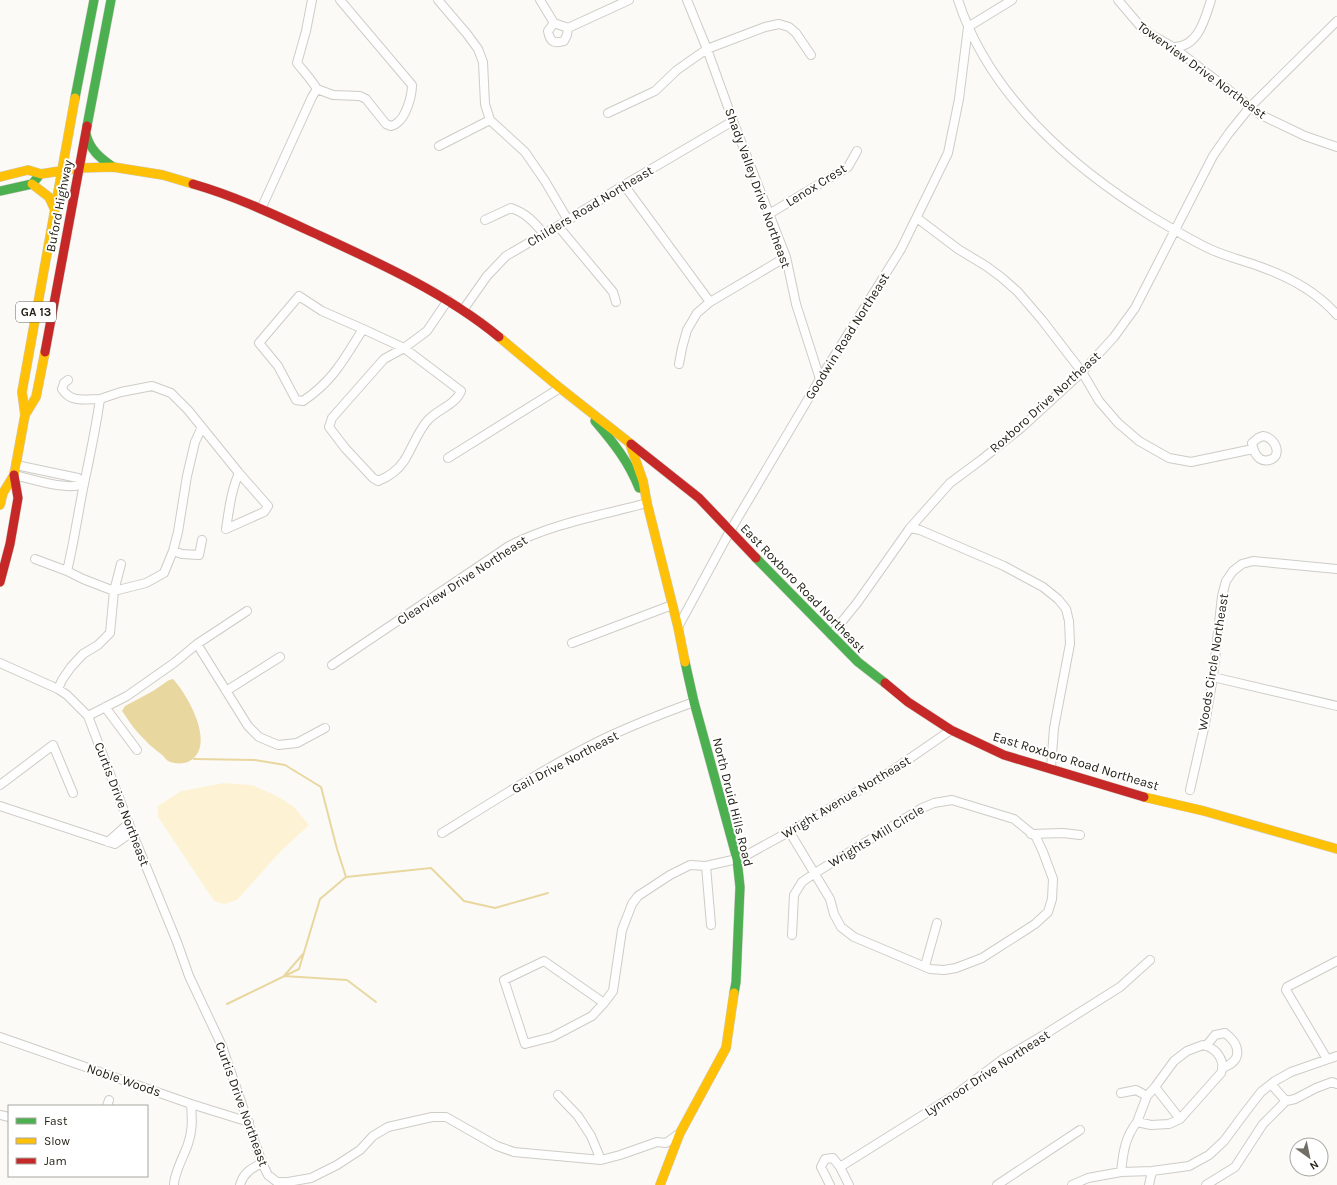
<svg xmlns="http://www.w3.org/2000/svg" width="1337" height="1185" viewBox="0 0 1337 1185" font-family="Karla,sans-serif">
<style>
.green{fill:#fdf3d4}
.water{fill:#e9d7a0}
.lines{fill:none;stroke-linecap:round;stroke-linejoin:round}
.stream{stroke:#e9d7a0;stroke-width:2}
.street-casing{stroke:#ceccc5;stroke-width:10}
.fast-casing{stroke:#ceccc5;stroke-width:10}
.slow-casing{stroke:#ceccc5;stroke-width:10}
.jam-casing{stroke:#ceccc5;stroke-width:10}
.street{stroke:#fefefe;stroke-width:8}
.fast{stroke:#4caf50;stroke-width:9}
.slow{stroke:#ffc107;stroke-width:9}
.jam{stroke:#c62828;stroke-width:9}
.labels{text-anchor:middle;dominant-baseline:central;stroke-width:4;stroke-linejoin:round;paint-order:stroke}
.shield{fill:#fff;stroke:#67645c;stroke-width:1}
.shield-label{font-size:12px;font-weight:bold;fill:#262216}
.street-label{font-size:13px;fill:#262216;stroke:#fff}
</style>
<rect width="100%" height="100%" fill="#fbfaf7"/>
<path class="green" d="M224,783L252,785L277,796L294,807L309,825L280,852L237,900L224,904L214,901L158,817V806L181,791Z"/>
<path class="water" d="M173,679C188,695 218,748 188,762C183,764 173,764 168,761C165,759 164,756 161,754C156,750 150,746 145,740C136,732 129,721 122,711L125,706L153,691L169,680Z"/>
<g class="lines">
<path class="stream" d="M194,759L255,760L285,765L321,787L337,849L346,877L320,899L299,969L227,1004
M346,877L431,868L464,901L495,908L548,893
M303,954L284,976L347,980L376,1002"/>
<g class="street-casing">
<path id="street" d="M312,0L306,31L297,63C304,72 311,79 317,89
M438,0L467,34L478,49L483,62L485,104L490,120L525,152L545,181L568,220
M540,0L554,23L568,28L629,0
M687,0L707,49L733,121L786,257L796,304L820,379
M958,0C989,95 1071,167 1154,218C1173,229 1192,241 1212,250C1228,257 1245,261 1261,267C1289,277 1317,292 1337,315
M1118,0L1141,27L1152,35L1173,47L1261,115L1305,136L1337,147
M554,23L548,31C550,42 554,44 564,41L567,35L568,28
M1173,47C1198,48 1205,19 1211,0
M608,113L655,91L677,70L707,49L765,27L779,24L789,27L796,33L811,55
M439,146L490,120
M624,185L710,302
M261,209L312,97L317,89L333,95L360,96L366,99L386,124L391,126C393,125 395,125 397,123C406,117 412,96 412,85L340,0
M769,214L848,167L857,151
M917,218L958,249L986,266L1001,277L1018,292L1042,320L1082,372L1099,401L1118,423L1139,441L1169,458L1191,462L1253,449
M485,220L511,208C526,213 534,222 544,234
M558,226L613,292L616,302
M299,296L322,311L363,329C344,359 334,380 303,401L296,400L278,366L259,343Z
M463,310L487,276L506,256L568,220L624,185L733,121
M363,329L404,348L427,331L448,300
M404,348L461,391C456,404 439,409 429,419C418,430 413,447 404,461C398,470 388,477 378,481L373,478L345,448L329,427L332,418L384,359Z
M679,364L682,348L687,330L697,313L710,302L786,257
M68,380L64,383L62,389C71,403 84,399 100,399
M202,427L195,442L187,476L178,532L173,551L164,573L146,583L114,591L83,579L67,571C74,542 78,513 84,484C90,455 96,428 100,399L121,392L152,386L171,393L188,410L239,473L268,506L264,512L226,529
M1263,436C1271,437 1279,446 1276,455C1273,461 1264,462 1259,458C1255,455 1253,448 1252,443L1258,438Z
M448,458L560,388
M16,465L78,478L84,484
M14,475C32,479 66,491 84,484
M910,528L920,530L1004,566L1043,587L1058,599L1066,609L1069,621L1070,644L1054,728L1051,768
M226,529C229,510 231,491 239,473
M173,551L182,554L199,555L202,540
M35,559L67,571
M678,627L730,531L820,379L901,249L948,153L959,99L968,27L1012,0
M831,635L857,603L910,528L950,483L981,460L1021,428L1082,372L1114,337L1135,308L1213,156L1229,133L1250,107L1337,21
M572,643L672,605
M197,644L247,611
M0,663L58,689L67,695L88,716L132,832L177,942L189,976L222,1046L262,1163L268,1175L277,1182H288L311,1178L337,1165L360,1150L373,1136L388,1127L432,1117H446L497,1146L514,1152L601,1160L620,1155L657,1142L666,1143L680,1133
M332,665L509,546C550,524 602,515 647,503
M1213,677L1337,706
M58,689L62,680L71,667L83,654L98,645L110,633L114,591L121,564
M226,691L280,657
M105,707L137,750
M88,716L127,696L174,663L197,644L248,726L259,737L278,745L297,743L325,728
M0,785L53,745L73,793
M1190,790L1205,724L1213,677L1222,596L1226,581L1233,571L1242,564L1253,561L1337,569
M0,806L115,844L132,832
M789,831L830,899L834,914L841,927L854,937L930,969L944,970L956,968L982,958L1035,924L1048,912L1052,899L1053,879L1043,852L1036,837L1014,819L952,800L934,803L922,808L815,873L802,882L794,895L792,935
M442,833C492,802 542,770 595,743C627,727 661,714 694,702
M1031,834L1063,833L1080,835
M108,842L129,823
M706,866L711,925
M544,961L604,1003L592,1016L552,1037L525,1044L504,980Z
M925,966L937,923
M604,1003L613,991L622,930L632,904L638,896L670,875L690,865L706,866L737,859L745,856L803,824L890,772L951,730
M0,1037L191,1104L249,1122
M1327,1059L1286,990L1287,987L1337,961
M1271,1084L1286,1101
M1155,1087L1180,1119
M1121,1093L1136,1090L1147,1096
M558,1095L578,1116L591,1136L601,1160
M107,1106L109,1100
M0,1115L9,1117
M1137,1122L1147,1096L1155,1087L1174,1061L1187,1051L1203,1045L1206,1046L1215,1035L1225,1033C1241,1045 1243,1061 1222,1068
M840,1167L955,1095L1003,1059L1047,1033L1120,987L1150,960
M1121,1172C1123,1153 1125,1137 1137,1122L1151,1125L1169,1124L1180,1119L1221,1073C1226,1062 1217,1049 1206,1046
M174,1185C174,1173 184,1156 188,1144C193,1129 192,1119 191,1104
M240,1185C243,1173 252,1168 262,1163
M830,1185L821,1167L825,1159L833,1158L840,1167L849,1185
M997,1185L1080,1130
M1072,1185L1088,1178L1121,1172L1152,1171L1189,1166L1209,1155L1224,1141L1244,1114L1261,1092L1275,1081L1291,1072L1337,1056
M1149,1185L1152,1171
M1206,1185L1235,1167L1263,1124L1286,1101L1295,1099L1316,1088L1332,1082L1337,1084"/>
</g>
<g class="fast-casing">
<path id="fast" d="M75,98L94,0
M87,126L111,0
M86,134C90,150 100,158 113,167
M0,191L32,184L38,177
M595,421C613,442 629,462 639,488
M756,558L858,662L885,683
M685,662L694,702L737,859L740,887L736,982L734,993"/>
</g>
<g class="slow-casing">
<path id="slow" d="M0,177L28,170L41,174L79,168L113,167L163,175L193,184
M32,184L49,197L55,210
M499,337L560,388L631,444
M25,415L22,392L75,98
M630,444L643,481L647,503L678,627L685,662
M0,505L3,493L14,475L25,415L36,397L45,352
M1144,797L1204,811L1337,849
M660,1185L680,1133L726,1048L734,993"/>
</g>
<g class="jam-casing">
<path id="jam" d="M193,184C235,196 275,215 314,233C377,262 446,293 499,337
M45,352L87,126
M631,444L699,498L756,558
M0,582L10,544L18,498L14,475
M885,683L908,702L951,730L1004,755L1144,797"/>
</g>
<use href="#street" class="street"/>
<use href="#fast" class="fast"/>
<use href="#slow" class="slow"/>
<use href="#jam" class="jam"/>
</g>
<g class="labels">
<rect class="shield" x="16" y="302" width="40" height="20" rx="3"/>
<g class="shield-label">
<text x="36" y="312">GA 13</text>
</g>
<g class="street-label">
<text transform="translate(1202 70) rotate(36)">Towerview Drive Northeast</text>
<text transform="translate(816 185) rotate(-32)">Lenox Crest</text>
<text transform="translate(758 188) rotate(70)">Shady Valley Drive Northeast</text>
<text transform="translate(59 206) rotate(-79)">Buford Highway</text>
<text transform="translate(590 206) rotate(-31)">Childers Road Northeast</text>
<text transform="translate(847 336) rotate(-58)">Goodwin Road Northeast</text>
<text transform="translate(1045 402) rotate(-42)">Roxboro Drive Northeast</text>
<text transform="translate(462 580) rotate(-33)">Clearview Drive Northeast</text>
<text transform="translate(803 588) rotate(46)">East Roxboro Road Northeast</text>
<text transform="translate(1213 662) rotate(-81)">Woods Circle Northeast</text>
<text transform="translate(1076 761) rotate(17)">East Roxboro Road Northeast</text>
<text transform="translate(565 762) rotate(-28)">Gail Drive Northeast</text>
<text transform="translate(846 797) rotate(-31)">Wright Avenue Northeast</text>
<text transform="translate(733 802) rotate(76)">North Druid Hills Road</text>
<text transform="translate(122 804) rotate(69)">Curtis Drive Northeast</text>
<text transform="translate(876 836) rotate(-31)">Wrights Mill Circle</text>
<text transform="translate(987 1073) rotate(-33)">Lynmoor Drive Northeast</text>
<text transform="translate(124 1080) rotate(19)">Noble Woods</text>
<text transform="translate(242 1104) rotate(70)">Curtis Drive Northeast</text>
</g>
</g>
<rect x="8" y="1105" width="140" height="72" fill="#ffffff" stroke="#a8a7a2"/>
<rect x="16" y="1118" width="20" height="6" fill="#4caf50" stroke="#a8a7a2"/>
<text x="44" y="1125" font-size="12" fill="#262216">Fast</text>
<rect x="16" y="1138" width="20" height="6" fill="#ffc107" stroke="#a8a7a2"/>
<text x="44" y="1145" font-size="12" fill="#262216">Slow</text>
<rect x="16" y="1158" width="20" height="6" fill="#c62828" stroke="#a8a7a2"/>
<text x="44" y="1165" font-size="12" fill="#262216">Jam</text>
<g transform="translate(1309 1157) rotate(147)"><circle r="19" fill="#ffffff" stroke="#a8a7a2"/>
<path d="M0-3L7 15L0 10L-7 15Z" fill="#716e65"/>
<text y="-6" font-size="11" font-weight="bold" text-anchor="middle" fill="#262216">N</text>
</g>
</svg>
